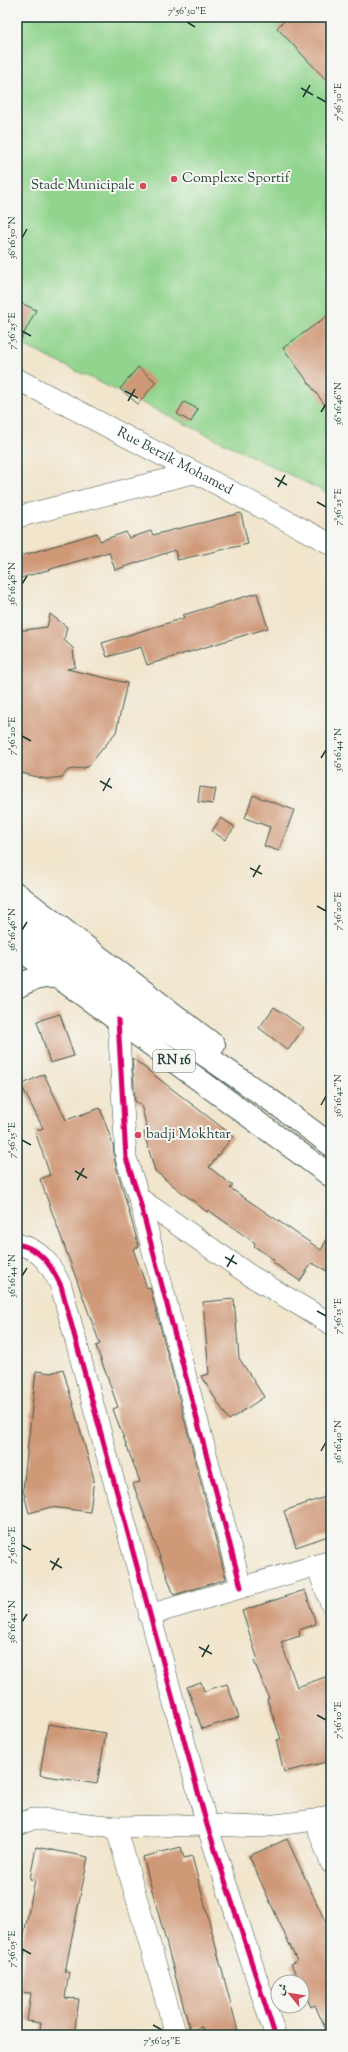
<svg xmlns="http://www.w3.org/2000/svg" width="348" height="2052" viewBox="0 0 348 2052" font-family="'Sorts Mill Goudy',Amiri,serif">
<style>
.green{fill:#91d48d;stroke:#588860}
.building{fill:#cf9877}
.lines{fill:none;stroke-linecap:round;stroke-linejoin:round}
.street-casing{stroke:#3e564b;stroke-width:22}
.highway-casing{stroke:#3e564b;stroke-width:24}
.street{stroke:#fff;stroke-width:21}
.highway{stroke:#fff;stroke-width:22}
.cycleway-casing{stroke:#f6f6f2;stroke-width:8}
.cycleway{stroke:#d6006c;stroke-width:5}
.ticks{fill:none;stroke:#1f3d34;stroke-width:1.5}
.poi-dot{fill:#d1495b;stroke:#f6f6f2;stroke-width:1.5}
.labels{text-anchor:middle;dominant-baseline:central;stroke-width:4;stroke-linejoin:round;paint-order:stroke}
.shield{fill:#f6f6f2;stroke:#60746d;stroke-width:1}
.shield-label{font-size:13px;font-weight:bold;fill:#1f3d34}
.poi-label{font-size:14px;fill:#1f3d34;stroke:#f6f6f2;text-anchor:start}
.street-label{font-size:14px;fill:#1f3d34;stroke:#f6f6f2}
.neatline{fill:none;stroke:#1f3d34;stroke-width:1.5}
.ticks-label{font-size:10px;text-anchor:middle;fill:#1f3d34}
</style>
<rect width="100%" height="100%" fill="#f6f6f2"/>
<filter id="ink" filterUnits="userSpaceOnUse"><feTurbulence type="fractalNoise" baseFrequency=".025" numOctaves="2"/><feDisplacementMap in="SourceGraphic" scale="8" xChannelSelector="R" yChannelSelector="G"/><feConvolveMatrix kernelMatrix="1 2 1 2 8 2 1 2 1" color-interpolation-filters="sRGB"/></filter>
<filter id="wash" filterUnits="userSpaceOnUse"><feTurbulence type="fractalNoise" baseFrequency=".012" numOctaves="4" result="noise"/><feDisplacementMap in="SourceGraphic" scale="16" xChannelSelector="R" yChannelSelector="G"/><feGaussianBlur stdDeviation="0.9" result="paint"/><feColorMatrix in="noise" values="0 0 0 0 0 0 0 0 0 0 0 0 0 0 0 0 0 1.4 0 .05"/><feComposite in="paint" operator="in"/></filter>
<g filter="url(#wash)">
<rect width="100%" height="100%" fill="#f1e5cc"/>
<path class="green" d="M17,17H331V495L17,342Z"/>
<g id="blocks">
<path class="building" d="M288,17H331V85L277,28Z
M17,301L36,310L17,347Z
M331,313V413L283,348Z
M138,367L156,382L138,404L120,389Z
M184,402L198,409L191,422L177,414Z
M241,513L248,544L177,560L175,550L115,570L109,552L17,579V557L97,533L100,541L126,532L129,538L151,531L153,535Z
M257,593L268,628L147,665L141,647L107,657L102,643L184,618L183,615Z
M50,614L67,627L64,640L73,648L75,667L67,669L127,683L116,732L88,767L68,770L62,777L46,779L17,772V631L47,627Z
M200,787L216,789L213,804L198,802Z
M253,795L294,810L279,851L264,846L270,827L245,818Z
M221,818L235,827L225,840L212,831Z
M274,1007L304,1028L288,1050L259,1028Z
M60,1014L74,1056L50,1063L37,1021Z
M132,1058L233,1136L209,1167L233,1186L230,1188L321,1250L331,1232V1273L312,1263L300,1281L272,1262L274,1260L254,1246L255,1243L208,1210L207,1212L155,1171L144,1133L147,1128L141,1105L135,1101Z
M44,1074L66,1120L100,1108L113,1145L115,1162L139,1247L133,1249L147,1288L150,1287L151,1291L226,1579L174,1595L133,1484L140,1482L113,1409L118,1407L96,1346L100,1344L40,1179L50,1175L35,1131L43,1128L21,1085Z
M234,1299L239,1358L264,1397L229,1420L201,1376L209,1374L203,1302Z
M63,1369L94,1479L90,1512L51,1507L29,1513L23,1490L36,1371L51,1373Z
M331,1495V1535L296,1547L284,1511Z
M305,1590L316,1624L299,1630L300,1636L281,1642L297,1687L331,1675V1761L284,1772L276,1740L281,1739L267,1699L269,1698L254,1661L258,1660L242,1611Z
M201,1682L204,1691L227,1684L239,1717L202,1729L187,1687Z
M48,1724L106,1733L97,1784L40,1775Z
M287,1839L331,1934V2035H328L315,2005L311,2007L302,1987V1982H300L291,1964L297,1961L249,1856Z
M36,1847L88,1857L65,1972H69L65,1998L79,1999L74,2035H39L41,2023L27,2021L31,1993L19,1992L25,1949H21L35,1880L30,1879Z
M181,1847L184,1858L192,1856L239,2035H204L202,2027L190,2030L143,1857Z"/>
</g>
</g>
<g filter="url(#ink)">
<use href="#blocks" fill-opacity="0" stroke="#3e564b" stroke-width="1"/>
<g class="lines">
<g class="street-casing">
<g id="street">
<path id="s1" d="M17,379L331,544"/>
<path d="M17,517L193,473"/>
<path d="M118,1020L126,1158L139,1198L241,1587"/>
<path d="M139,1198L251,1276L331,1324"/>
<path d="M17,1244C41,1249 51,1265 61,1286L207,1825L275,2035"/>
<path d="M317,1566L331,1604"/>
<path d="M149,1615L331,1561"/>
<path d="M315,1820L331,1863"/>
<path d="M17,1826L32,1819H41L116,1827L207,1825L260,1827L315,1820L331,1815"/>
<path d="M116,1827L176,2035"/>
</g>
</g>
<g class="highway-casing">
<path id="highway" d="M17,894L214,1045
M17,920L120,997L279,1106L331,1145
M17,947L331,1176
M17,987C32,978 43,976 60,977"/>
</g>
<use href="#street" class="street"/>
<use href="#highway" class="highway"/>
<g class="cycleway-casing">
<path id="cycleway" d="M118,1020L126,1158L139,1198L241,1587
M17,1244C41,1249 51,1265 61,1286L207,1825L275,2035"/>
</g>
<use href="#cycleway" class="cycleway"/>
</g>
</g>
<path class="ticks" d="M187,22L195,27M301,88L313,95M303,97L310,85M317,97L326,102M22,238L27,229M22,331L31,336M125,391L138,398M128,401L135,389M321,412L326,404M275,478L287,485M278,487L285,475M317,502L326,507M22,584L27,576M22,736L31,741M321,758L326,750M100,781L112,788M103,791L110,778M250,868L262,874M253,877L260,865M317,906L326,911M22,930L27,922M321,1105L326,1096M22,1140L31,1145M75,1171L87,1178M77,1180L84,1168M225,1257L237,1264M227,1267L234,1255M22,1276L27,1268M317,1311L326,1316M321,1451L326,1442M22,1545L31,1550M50,1561L62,1568M52,1570L59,1558M22,1622L27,1614M199,1647L212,1654M202,1657L209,1645M317,1715L326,1720M22,1949L31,1954M153,2025L162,2030"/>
<g class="poi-dot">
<circle cx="174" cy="179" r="4"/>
<circle cx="143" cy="186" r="4"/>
<circle cx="138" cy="1135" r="4"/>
</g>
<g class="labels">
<rect class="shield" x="153" y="1050" width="42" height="22" rx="3"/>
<g class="shield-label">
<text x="174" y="1061">RN 16</text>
</g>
<g class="poi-label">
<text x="182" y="179">Complexe Sportif</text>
<text x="135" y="186" text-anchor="end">Stade Municipale</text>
<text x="146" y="1135">badji Mokhtar</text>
</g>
<g class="street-label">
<text stroke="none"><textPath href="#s1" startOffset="178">Rue Berzik Mohamed</textPath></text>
</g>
</g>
<rect width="348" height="2052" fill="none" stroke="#f6f6f2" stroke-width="44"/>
<g transform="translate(290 1994) rotate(300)"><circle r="19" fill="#f6f6f2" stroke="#a0aca6"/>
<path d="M0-3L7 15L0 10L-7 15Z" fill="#d1495b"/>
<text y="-6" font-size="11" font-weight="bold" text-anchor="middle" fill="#1f3d34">ش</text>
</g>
<rect x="22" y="22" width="304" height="2008" class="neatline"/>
<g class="ticks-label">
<text x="187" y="14">7°56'30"E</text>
<text transform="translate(337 102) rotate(-90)" y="4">7°56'30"E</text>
<text transform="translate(11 238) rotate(-90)" y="4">36°16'50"N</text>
<text transform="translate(11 331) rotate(-90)" y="4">7°56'25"E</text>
<text transform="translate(337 404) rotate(-90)" y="4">36°16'46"N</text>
<text transform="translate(337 507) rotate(-90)" y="4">7°56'25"E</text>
<text transform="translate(11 584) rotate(-90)" y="4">36°16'48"N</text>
<text transform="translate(11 736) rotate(-90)" y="4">7°56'20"E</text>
<text transform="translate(337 750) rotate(-90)" y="4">36°16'44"N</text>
<text transform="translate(337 911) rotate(-90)" y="4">7°56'20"E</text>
<text transform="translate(11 930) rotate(-90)" y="4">36°16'46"N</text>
<text transform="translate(337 1096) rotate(-90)" y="4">36°16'42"N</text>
<text transform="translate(11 1140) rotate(-90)" y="4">7°56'15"E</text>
<text transform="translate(11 1276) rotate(-90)" y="4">36°16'44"N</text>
<text transform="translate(337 1316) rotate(-90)" y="4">7°56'15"E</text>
<text transform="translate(337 1442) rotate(-90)" y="4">36°16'40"N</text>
<text transform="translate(11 1545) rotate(-90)" y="4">7°56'10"E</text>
<text transform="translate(11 1622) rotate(-90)" y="4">36°16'42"N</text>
<text transform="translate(337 1720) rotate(-90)" y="4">7°56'10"E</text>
<text transform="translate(11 1949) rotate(-90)" y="4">7°56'05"E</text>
<text x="162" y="2044">7°56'05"E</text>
</g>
</svg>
